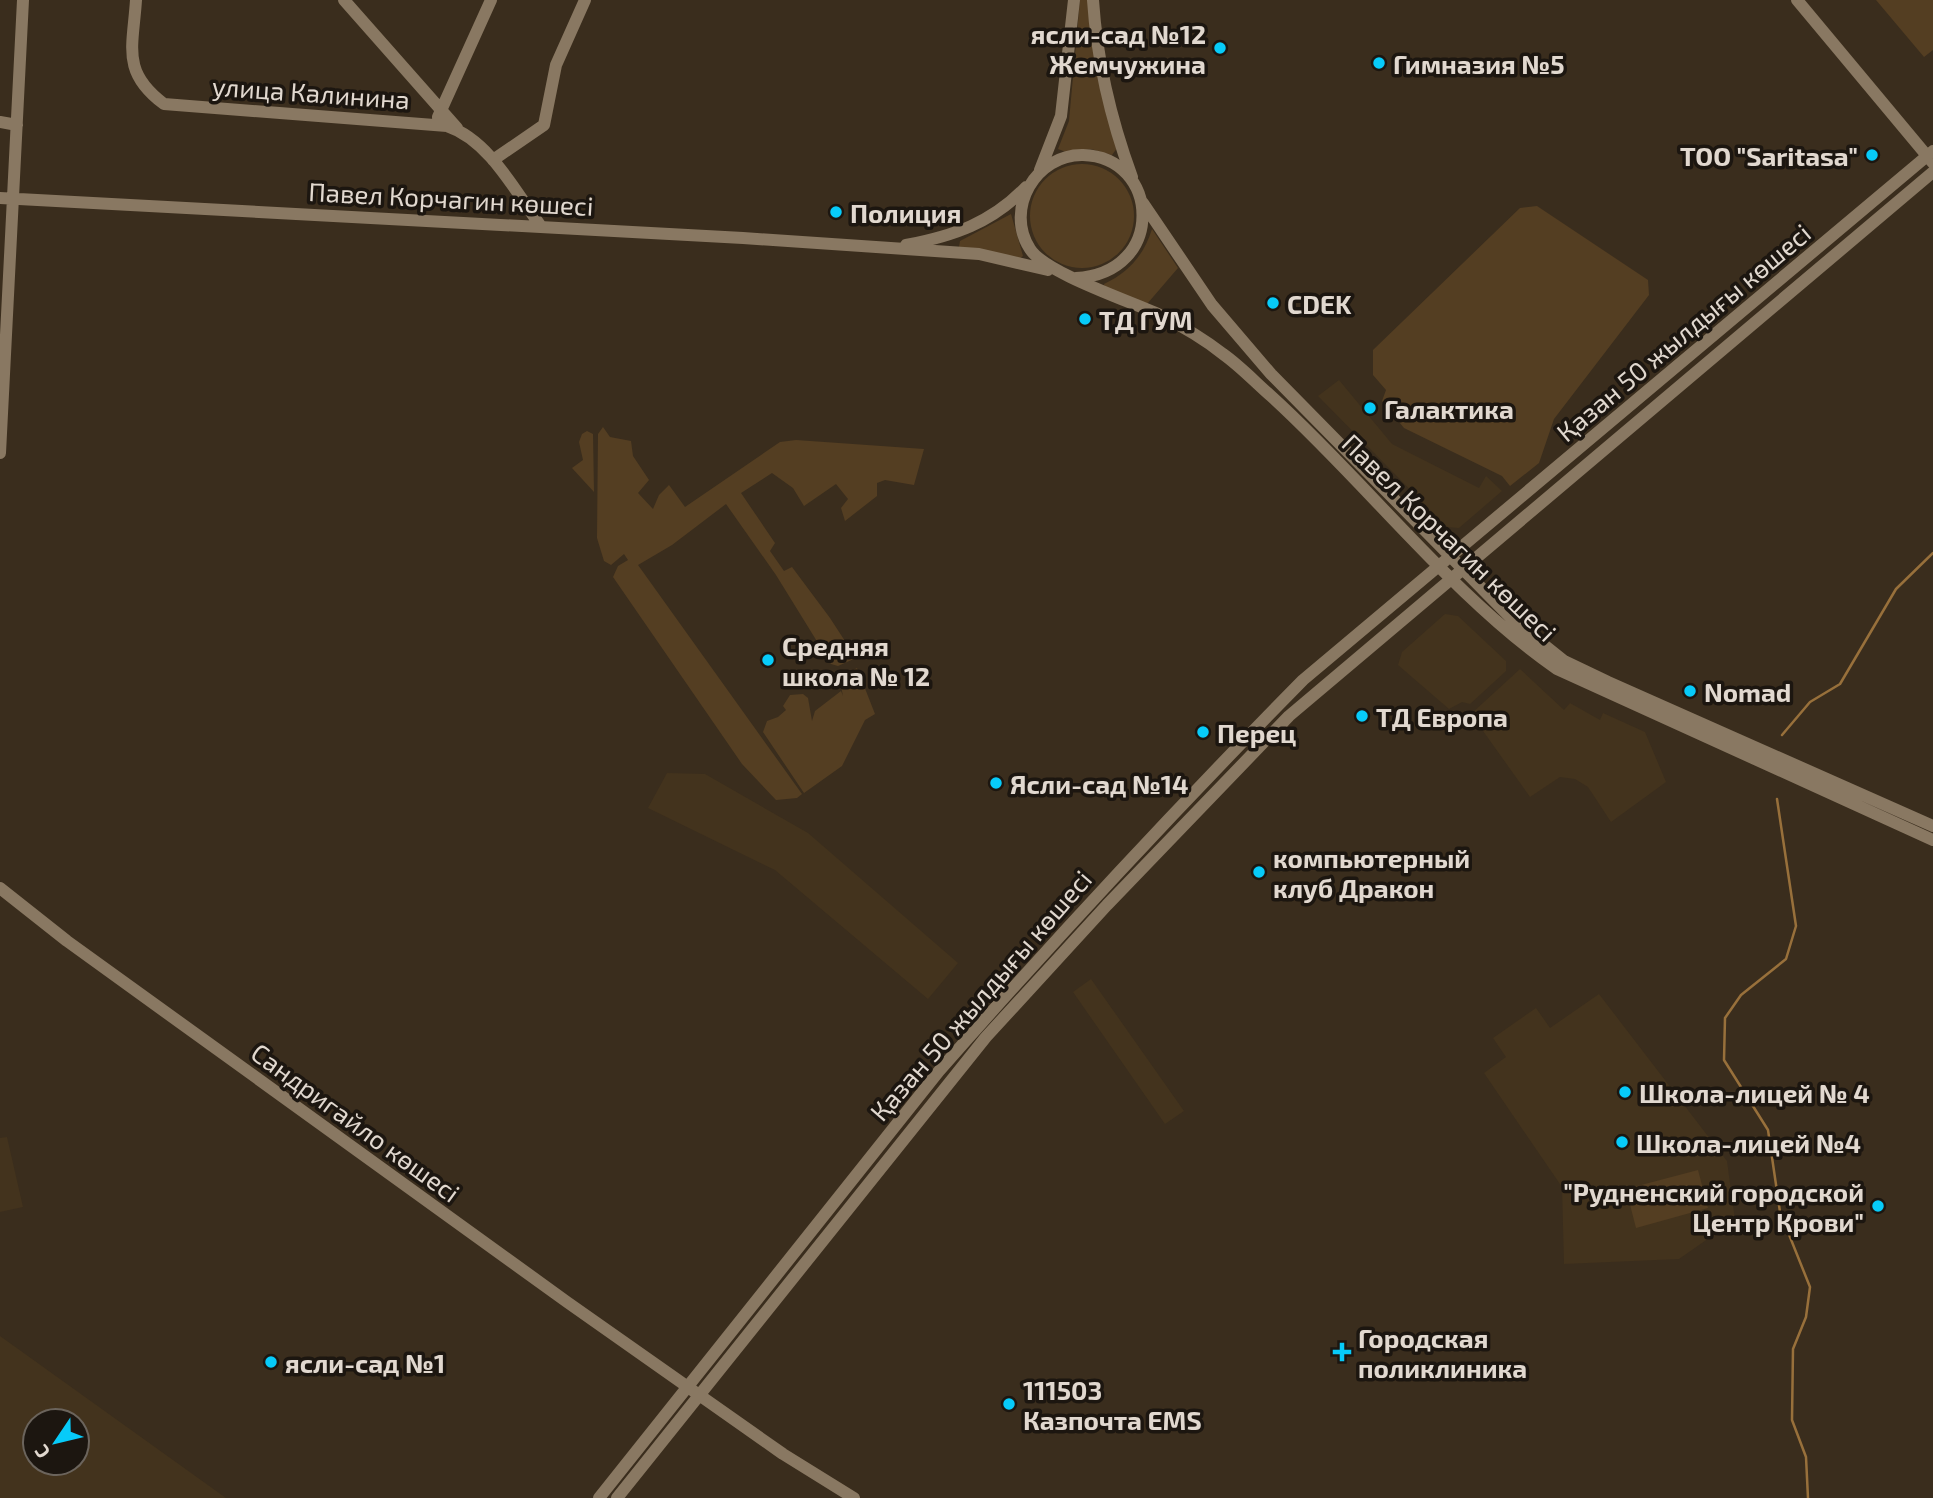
<svg xmlns="http://www.w3.org/2000/svg" width="1933" height="1498" viewBox="0 0 1933 1498" font-family="'Exo 2',sans-serif">
<style>
.built{fill:#43331d;fill-rule:evenodd}
.green{fill:#543e22}
.lines{fill:none;stroke-linecap:round;stroke-linejoin:round}
.stream{stroke:#98703b;stroke-width:2.5}
.minor{stroke:#897862;stroke-width:12}
.poi-dot{fill:#07cbf9;stroke:#1c1610;stroke-width:2.5}
.labels{text-anchor:middle;dominant-baseline:central;stroke-width:7;stroke-linejoin:round;paint-order:stroke}
.poi-label{font-size:26px;font-weight:bold;fill:#e1d8cf;stroke:#1c1610;text-anchor:start}
.street-label{font-size:26px;fill:#e1d8cf;stroke:#1c1610}
</style>
<rect width="100%" height="100%" fill="#3a2d1d"/>
<path class="built" d="M1339,380L1392,444L1479,488L1486,476L1502,491L1459,528L1447,527L1318,396Z
M1445,614L1458,616L1506,661V671L1470,704L1462,702L1449,709L1398,665L1402,652Z
M1520,669L1564,710L1570,703L1600,720L1603,713L1645,732L1666,782L1611,822L1588,787L1575,779L1560,777L1530,797L1471,714Z
M667,773L705,774L808,833L958,963L928,999L775,870L648,808Z
M1091,979L1184,1111L1165,1124L1073,992Z
M1599,994L1727,1161L1735,1220L1679,1259L1564,1264L1562,1187L1484,1073L1506,1057L1493,1038L1536,1008L1550,1028Z
M7,1137L23,1207L0,1212V1138Z
M0,1336L226,1498H0ZM35,1421H77V1463H35Z"/>
<path class="green" d="M1080,0H1089L1117,148L1112,155L1091,149L1066,152L1058,149L1069,121Z
M1876,0H1933V50L1924,57Z
M1030 216a52 52 0 1 1 104 0a52 52 0 1 1-104 0Z
M1537,206L1648,280L1649,295L1554,419L1539,463L1510,486L1502,476L1404,428L1382,401L1386,390L1373,375V350L1520,208Z
M1011,214L1023,256L1019,259L959,247L960,241Z
M1152,229L1178,268L1147,304L1105,288L1104,284C1129,272 1144,255 1152,229Z
M603,427L610,437L631,441L633,456L649,480L638,493L653,509L659,495L669,485L685,507L780,442L796,440L924,449L914,485L885,480L877,483V496L845,521L841,508L848,499L836,484L804,506L793,488L772,473L741,493L775,543L770,551L784,571L792,567L830,618L856,658L838,666L831,664L776,575L726,504L672,545L638,565L802,794L797,798L776,800L742,764L613,577L618,566L628,560L624,554L611,565L604,561L597,538L598,434Z
M587,431L593,434L594,492L572,468L583,460L579,442L582,434Z
M857,668L875,714L865,720L842,766L804,793L763,732L767,721L778,717L786,710L783,706L790,695L803,694L808,698L812,721L815,711L841,691L843,696L840,681L845,674Z
M1698,1170L1708,1208L1636,1228L1626,1189Z"/>
<g class="lines">
<path class="stream" d="M1782,735L1810,702L1840,684L1896,589L1933,553
M1777,799L1796,926L1786,959L1741,995L1725,1018L1724,1060L1768,1130L1780,1212L1810,1287L1806,1317L1793,1349L1792,1420L1806,1457L1808,1498"/>
<path class="minor" d="M136,0C133,47 121,72 164,104L447,126C489,140 515,191 540,225
M344,0L457,128
M1093,0C1097,61 1111,120 1132,177
M1797,0L1933,163
M438,117L491,0
M0,122L17,125
M493,160L544,125L556,65L585,0
M1040,170L1061,116L1074,0
M0,198L743,238L979,254L1048,270
M1143,203L1212,305L1271,374L1514,621L1564,661L1608,682L1933,826
M906,245C953,236 992,223 1026,187
M1076,278C1167,273 1160,157 1083,155C1036,154 1004,209 1030,249C1045,273 1130,301 1160,315C1182,326 1204,339 1223,354C1240,366 1255,382 1271,396C1366,482 1453,597 1557,669L1933,840
M0,453L23,0
M0,888L67,941L567,1302L783,1454L854,1498
M599,1498L939,1071C1057,937 1178,807 1303,680L1933,151
M617,1498L986,1037L1107,905L1289,716L1933,172"/>
</g>
<g class="poi-dot">
<circle cx="1220" cy="48" r="7"/>
<circle cx="1379" cy="63" r="7"/>
<circle cx="1872" cy="155" r="7"/>
<circle cx="836" cy="212" r="7"/>
<circle cx="1273" cy="303" r="7"/>
<circle cx="1085" cy="319" r="7"/>
<circle cx="1370" cy="408" r="7"/>
<circle cx="768" cy="660" r="7"/>
<circle cx="1690" cy="691" r="7"/>
<circle cx="1362" cy="716" r="7"/>
<circle cx="1203" cy="732" r="7"/>
<circle cx="996" cy="783" r="7"/>
<circle cx="1259" cy="872" r="7"/>
<circle cx="1625" cy="1092" r="7"/>
<circle cx="1622" cy="1142" r="7"/>
<circle cx="1878" cy="1206" r="7"/>
<path d="M1338.5 1341.5h7v7h7v7h-7v7h-7v-7h-7v-7h7z"/>
<circle cx="271" cy="1362" r="7"/>
<circle cx="1009" cy="1404" r="7"/>
</g>
<g class="labels">
<g class="poi-label">
<text x="1206" y="33" text-anchor="end">ясли-сад №12<tspan x="1206" dy="30">Жемчужина</tspan></text>
<text x="1393" y="63">Гимназия №5</text>
<text x="1858" y="155" text-anchor="end">ТОО "Saritasa"</text>
<text x="850" y="212">Полиция</text>
<text x="1287" y="303">CDEK</text>
<text x="1099" y="319">ТД ГУМ</text>
<text x="1384" y="408">Галактика</text>
<text x="782" y="645">Средняя<tspan x="782" dy="30">школа № 12</tspan></text>
<text x="1704" y="691">Nomad</text>
<text x="1376" y="716">ТД Европа</text>
<text x="1217" y="732">Перец</text>
<text x="1010" y="783">Ясли-сад №14</text>
<text x="1273" y="857">компьютерный<tspan x="1273" dy="30">клуб Дракон</tspan></text>
<text x="1639" y="1092">Школа-лицей № 4</text>
<text x="1636" y="1142">Школа-лицей №4</text>
<text x="1864" y="1191" text-anchor="end">"Рудненский городской<tspan x="1864" dy="30">Центр Крови"</tspan></text>
<text x="1358" y="1337">Городская<tspan x="1358" dy="30">поликлиника</tspan></text>
<text x="285" y="1362">ясли-сад №1</text>
<text x="1023" y="1389">111503<tspan x="1023" dy="30">Казпочта EMS</tspan></text>
</g>
<g class="street-label">
<text transform="translate(311 92) rotate(4)">улица Калинина</text>
<text transform="translate(451 198) rotate(3)">Павел Корчагин көшесі</text>
<text transform="translate(1683 332) rotate(-40)">Қазан 50 жылдығы көшесі</text>
<text transform="translate(1450 537) rotate(44)">Павел Корчагин көшесі</text>
<text transform="translate(980 995) rotate(-49)">Қазан 50 жылдығы көшесі</text>
<text transform="translate(356 1122) rotate(36)">Сандригайло көшесі</text>
</g>
</g>
<g transform="translate(56 1442) rotate(235)"><circle r="33" fill="#1c1610" stroke="#6b645c" stroke-width="2"/>
<path d="M0-5L12 26L0 18L-12 26Z" fill="#07cbf9"/>
<text y="-10" font-size="19" font-weight="bold" text-anchor="middle" fill="#e1d8cf">С</text>
</g>
</svg>
